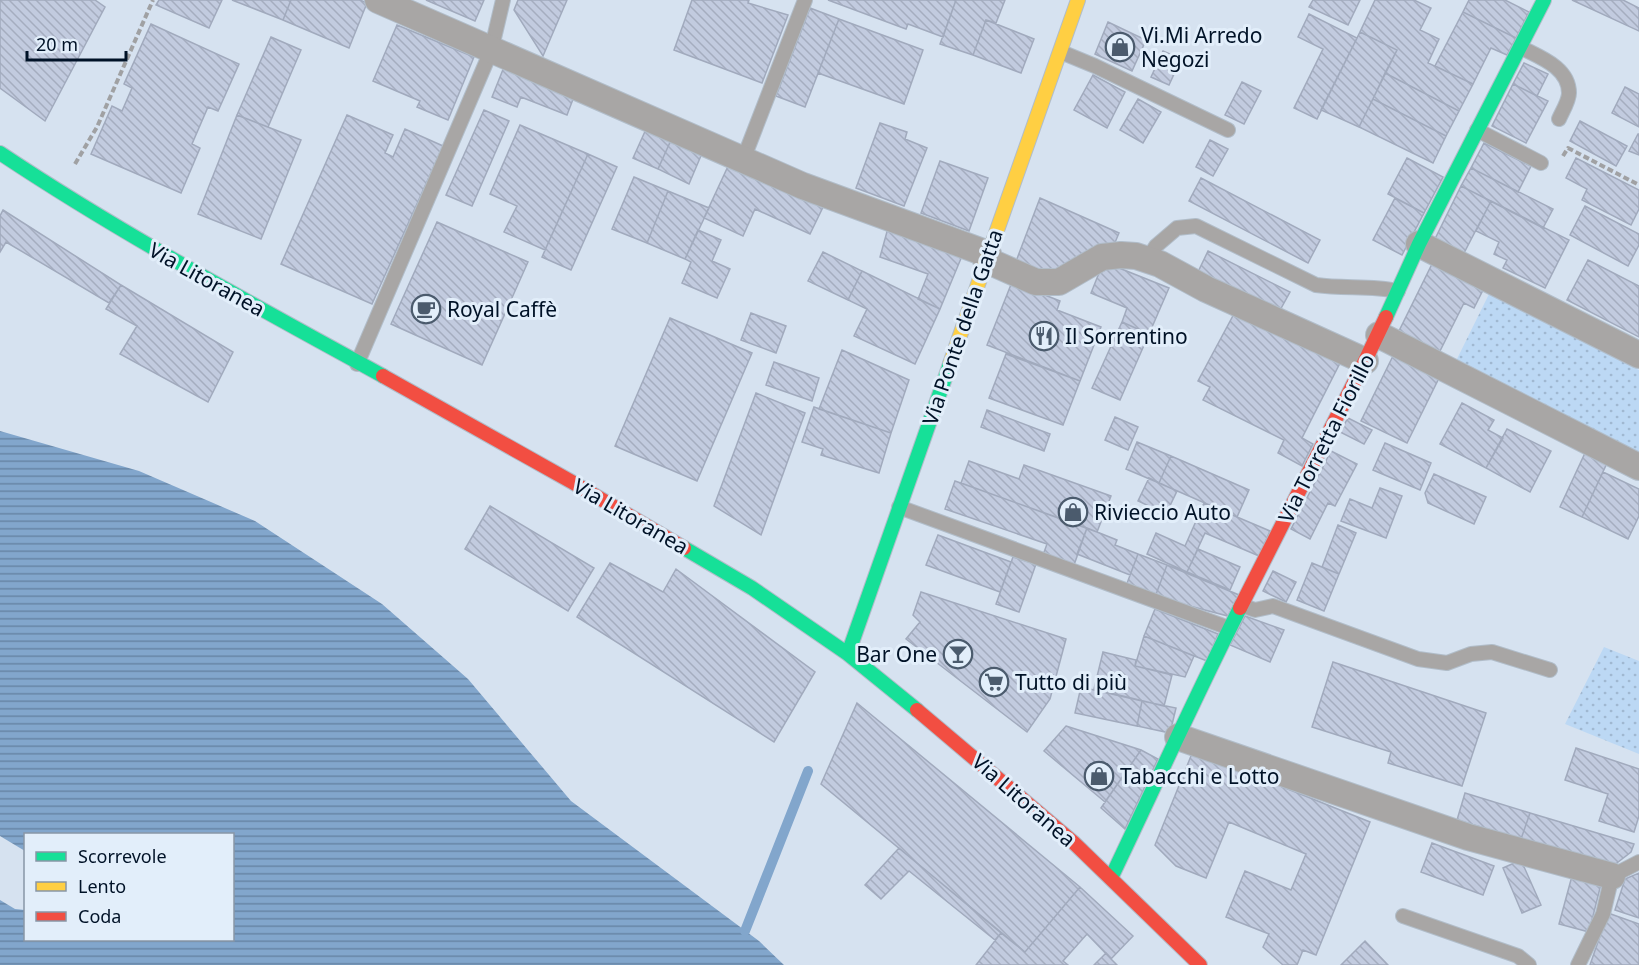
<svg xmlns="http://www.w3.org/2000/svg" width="1639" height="965" viewBox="0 0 1639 965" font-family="'Noto Sans',sans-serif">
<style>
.grass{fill:url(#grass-dots)}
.water{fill:url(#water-rules);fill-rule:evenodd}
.pier{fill:#d6e2f0}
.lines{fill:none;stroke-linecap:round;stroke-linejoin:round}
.stream{stroke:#82a6cc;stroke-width:10}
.building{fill:url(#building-back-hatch);stroke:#a1aabd;stroke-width:1.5}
.lane-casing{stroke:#b1bdc9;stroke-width:16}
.street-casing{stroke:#b1bdc9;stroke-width:28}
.fast-casing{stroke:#b1bdc9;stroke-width:16}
.slow-casing{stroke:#b1bdc9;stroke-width:16}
.jam-casing{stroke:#b1bdc9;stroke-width:16}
.path{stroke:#a0a1a3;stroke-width:4;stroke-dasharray:6 3;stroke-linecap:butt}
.lane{stroke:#a8a6a5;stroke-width:14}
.street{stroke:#a8a6a5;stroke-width:26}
.fast{stroke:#16e098;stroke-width:14}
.slow{stroke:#ffcf43;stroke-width:14}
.jam{stroke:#f24e42;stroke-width:14}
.labels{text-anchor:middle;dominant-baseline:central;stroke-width:6;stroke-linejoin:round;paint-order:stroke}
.poi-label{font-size:21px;fill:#001227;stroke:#e2eefa;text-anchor:start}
.street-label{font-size:21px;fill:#001227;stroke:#e2eefa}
</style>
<defs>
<pattern id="grass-dots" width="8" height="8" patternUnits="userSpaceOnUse" patternTransform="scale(1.5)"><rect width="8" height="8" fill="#bcd8f4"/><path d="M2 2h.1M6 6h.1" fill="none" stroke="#a0b8d1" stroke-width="1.8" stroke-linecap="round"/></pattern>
<pattern id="water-rules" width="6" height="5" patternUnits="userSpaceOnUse" patternTransform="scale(1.5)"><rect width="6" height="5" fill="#82a6cc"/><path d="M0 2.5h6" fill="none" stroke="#6886a6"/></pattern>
<pattern id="building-back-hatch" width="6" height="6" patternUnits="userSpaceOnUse" patternTransform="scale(1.5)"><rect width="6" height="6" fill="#c2cbdf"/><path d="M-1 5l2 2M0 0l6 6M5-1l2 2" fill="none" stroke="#a5adbf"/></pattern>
</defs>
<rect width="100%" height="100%" fill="#d6e2f0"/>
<path class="grass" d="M1489,294L1639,370V454L1456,361Z
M1604,647L1639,661V754L1565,724Z"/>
<path class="water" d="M0,431L139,471L255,521L382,604L468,679L571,801L759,941L784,965H0ZM26,834H232V940H26Z"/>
<path class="pier" d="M0,836L25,851V910L15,909L0,900Z"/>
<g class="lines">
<path class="stream" d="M745,931L808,771"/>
</g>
<path class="building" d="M0,0H95L105,7L45,121L0,88Z
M159,0H222L209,28L156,5Z
M232,0H291L283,20Z
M291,0H360L367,3L349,48L283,20Z
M426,0H484L475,21Z
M518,0H567L543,56L514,10Z
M692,0H749L748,3L788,15L762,83L674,50Z
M828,0H956L943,37L908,24L906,29Z
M956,0H1005L996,23L986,20L973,55L940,44Z
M1313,0H1360L1348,25L1309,7Z
M1375,0H1414L1431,8L1420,30L1439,39L1428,63L1473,84L1459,111L1385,73L1397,50L1360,32Z
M1469,0H1505L1529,12L1516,38L1463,12Z
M1572,0H1623L1639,8V31Z
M810,8L839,19L805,107L776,96Z
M1463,12L1516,38L1507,55L1491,48L1473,84L1435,66Z
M1309,14L1357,38L1317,119L1294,108L1323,49L1298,37Z
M839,19L923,50L904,104L818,73Z
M986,20L1034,39L1021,73L973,55Z
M1108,22L1146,40L1132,71L1095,54Z
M151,24L239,64L218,111L208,107L192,144L200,148L181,193L91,154L112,106L122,111L132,88L124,84Z
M397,25L474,57L448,120L417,107L420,101L373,81Z
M1360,32L1397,50L1359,127L1321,110Z
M271,37L301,50L268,127L237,115Z
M1163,51L1181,59L1169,85L1151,77Z
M1524,63L1548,74L1537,96L1513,84Z
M504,67L575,94L567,115L521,97L517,107L492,97Z
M1385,73L1459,111L1446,136L1373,99Z
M1093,75L1125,92L1107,128L1074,110Z
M1242,82L1261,91L1244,124L1225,115Z
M1513,84L1548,101L1526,143L1492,126Z
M1625,87L1639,94V127L1612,113Z
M1138,99L1161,112L1143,143L1120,130Z
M1373,99L1446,136L1433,163L1359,127Z
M484,110L509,121L472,206L446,195Z
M237,115L301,140L261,239L198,214Z
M347,115L393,135L385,153L393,157L405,129L443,146L372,304L281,264Z
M1580,121L1627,146L1616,166L1570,141Z
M880,123L907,132L905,139L927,148L904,206L856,188Z
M520,125L588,154L545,250L504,232L517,206L490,194Z
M647,127L672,138L658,169L633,158Z
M1638,134H1639V155L1629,151Z
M672,138L703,151L689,184L658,169Z
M1210,140L1228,149L1213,176L1196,167Z
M1484,143L1531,166L1518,192L1471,168Z
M588,154L617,167L571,270L542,257Z
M1407,158L1443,177L1424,213L1388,194Z
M1576,158L1639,190V209L1631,225L1582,200L1587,189L1566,178Z
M940,161L988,178L969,231L921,213Z
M730,162L824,205L810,234L755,209L743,236L704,218Z
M1471,168L1553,209L1543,228L1461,186Z
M634,177L668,191L647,243L612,229Z
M1201,178L1320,240L1308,263L1189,201Z
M1461,186L1491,201L1464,253L1435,239Z
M668,191L709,208L685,259L647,243Z
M1040,198L1119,233L1114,245L1053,272L1037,273L1015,264Z
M1395,198L1424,213L1402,255L1373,240Z
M1491,201L1569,240L1545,288L1503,268L1507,260L1494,254L1499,242L1476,231Z
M1585,206L1639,234V245L1628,266L1570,235Z
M3,210L121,285L109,303L6,242L0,252V216Z
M437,222L528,262L482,365L391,324Z
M888,228L962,256L940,309L918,299L928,274L880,257Z
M698,230L721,240L712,261L730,269L717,298L682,283L691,262L685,259Z
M1208,251L1290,292L1279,312L1198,272Z
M823,252L862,271L848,300L808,281Z
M1588,260L1639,286V337L1567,300Z
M1432,264L1483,290L1474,308L1464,303L1439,353L1398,333Z
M1114,266L1169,288L1149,334L1122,322L1127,308L1091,293L1099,273Z
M862,271L940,309L915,364L854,336L867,309L848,300Z
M1012,282L1060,301L1057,310L1101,327L1080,381L987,345Z
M121,285L233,352L208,402L120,354L137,326L106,309Z
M1235,312L1340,363L1302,438L1313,444L1302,466L1278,453L1284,440L1203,400L1210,387L1198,381Z
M751,313L786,326L776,353L741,340Z
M670,318L752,353L697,481L615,446Z
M1122,322L1149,334L1120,400L1092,388Z
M842,350L909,380L891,433L819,409Z
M1006,354L1080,381L1063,425L989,398Z
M1393,356L1439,378L1407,443L1361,421Z
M774,362L819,378L812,401L766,385Z
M756,393L805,413L761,535L714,506Z
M1462,403L1494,420L1488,430L1503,438L1486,468L1440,444Z
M814,407L891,433L879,473L821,455L823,449L802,442Z
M987,410L1050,434L1044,451L981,427Z
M1115,417L1138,427L1128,450L1105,440Z
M1348,418L1372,430L1364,444L1340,432Z
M1507,429L1551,451L1530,492L1486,468Z
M1137,442L1171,456L1159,483L1126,469Z
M1385,443L1431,463L1420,490L1373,470Z
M1331,451L1357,464L1335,506L1328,503L1310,539L1291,529Z
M1585,453L1607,463L1582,517L1560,507Z
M1171,456L1249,490L1237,517L1159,483Z
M969,461L1019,479L1024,465L1111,496L1097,532L961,483Z
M1603,472L1639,489V516L1628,539L1582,517Z
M1434,474L1486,497L1474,524L1428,503L1425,493Z
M1149,478L1177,491L1166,514L1138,501Z
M955,481L1087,528L1074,565L1043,555L1047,544L945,509Z
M1380,488L1402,496L1386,538L1341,521L1350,499L1372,508Z
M1204,503L1270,531L1259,556L1205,533L1187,572L1147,554L1156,533L1185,546Z
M490,506L594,568L568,611L465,549Z
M1338,525L1356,533L1339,574L1322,567Z
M1087,528L1117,540L1115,545L1138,554L1130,575L1077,554Z
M938,535L1011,562L1000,592L926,565Z
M1198,549L1240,567L1230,590L1187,572Z
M1138,554L1167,565L1155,597L1126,586Z
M1013,557L1036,564L1019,612L996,604Z
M610,563L663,592L676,569L815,672L774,742L577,617Z
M1312,563L1339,574L1324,611L1297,600Z
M1167,565L1239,595L1228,616L1155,597Z
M1273,571L1296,582L1286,602L1263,591Z
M921,592L1066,639L1050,699L1027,732L906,639L920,622L913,615Z
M1155,609L1218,634L1207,661L1144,636Z
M1245,616L1284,630L1270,662L1230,645Z
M1144,636L1194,656L1185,677L1135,666Z
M1103,652L1136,660L1135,666L1172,675L1164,706L1094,689Z
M1333,662L1486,713L1462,786L1388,763L1391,752L1312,727Z
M1081,687L1142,701L1137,726L1075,713Z
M1142,701L1176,708L1170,733L1137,726Z
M857,703L1080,887L1025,952L821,784Z
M1066,726L1141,750L1105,802L1044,751Z
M1576,748L1639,769V816L1634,832L1599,821L1608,794L1565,780Z
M1141,750L1158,759L1125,829L1101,808Z
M1193,751L1370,822L1316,955L1303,950L1297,965H1283L1263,947L1269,934L1226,917L1245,871L1291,890L1306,854L1229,822L1206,878L1176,866L1155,845Z
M1465,793L1530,813L1521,839L1457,820Z
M1530,813L1634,844L1631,852L1613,866L1521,839Z
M1432,843L1494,866L1483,895L1421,872Z
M899,848L1001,933L995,940L909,871L881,899L865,885Z
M1521,860L1541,905L1522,913L1503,868Z
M1639,873V918L1615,910L1625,879Z
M1572,876L1601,884L1589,932L1559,924Z
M1080,887L1133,936L1111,959L1087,934L1063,961L1068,965H976L1001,933L1025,952Z
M1608,913L1639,924V965H1590Z
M1365,941L1388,965H1341Z
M1106,953L1111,959L1117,965H1094Z"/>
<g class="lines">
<g class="lane-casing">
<path id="lane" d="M1520,47C1539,57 1569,67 1569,93C1569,101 1562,112 1559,119
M1061,52L1095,66L1228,130
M1477,130L1541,163
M743,160L805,0
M1147,260L1156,246L1177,228L1196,226L1316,285C1344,289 1371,285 1398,291
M357,364L491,51L503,0
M899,507L1229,628
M1241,605L1255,610L1273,606L1418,659L1447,663L1471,654L1492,652L1550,670
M1403,916L1518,956L1529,965
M1578,965L1603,914L1612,876L1639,862"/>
</g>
<g class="street-casing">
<path id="street" d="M378,0L803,186L988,254
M1419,244L1639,355
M986,260L1036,282H1059L1102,257L1121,255L1136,256L1160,264L1206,289L1365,361
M1379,335L1639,467
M1178,737L1468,837L1612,876"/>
</g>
<g class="fast-casing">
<path id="fast" d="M0,153C123,235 254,305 383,376
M1386,317L1419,244L1544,0
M684,548L752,588L848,654L917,710
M848,654L950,364
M1111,878C1154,788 1195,697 1240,608"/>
</g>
<g class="slow-casing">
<path id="slow" d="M950,364L1078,0"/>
</g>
<g class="jam-casing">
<path id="jam" d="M383,376L572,482L684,548
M1240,608L1365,361L1386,317
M917,710L1073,842L1200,965"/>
</g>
<path class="path" d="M1563,156L1568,148L1639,185
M75,164L97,127L153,0"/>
<use href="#lane" class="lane"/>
<use href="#street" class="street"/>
<use href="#fast" class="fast"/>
<use href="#slow" class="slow"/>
<use href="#jam" class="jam"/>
</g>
<defs>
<g id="shop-ring" transform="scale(1.5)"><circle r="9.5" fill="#e2eefa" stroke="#4b5b6d" stroke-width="1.5"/><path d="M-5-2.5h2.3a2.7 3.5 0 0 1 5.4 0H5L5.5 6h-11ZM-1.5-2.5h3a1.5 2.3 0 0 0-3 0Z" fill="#4b5b6d"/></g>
<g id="cafe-ring" transform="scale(1.5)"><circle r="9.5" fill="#e2eefa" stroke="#4b5b6d" stroke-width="1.5"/><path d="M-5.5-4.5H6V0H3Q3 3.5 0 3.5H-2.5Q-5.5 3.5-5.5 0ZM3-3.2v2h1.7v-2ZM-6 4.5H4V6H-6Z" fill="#4b5b6d"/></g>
<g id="restaurant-ring" transform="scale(1.5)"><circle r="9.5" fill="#e2eefa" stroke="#4b5b6d" stroke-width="1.5"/><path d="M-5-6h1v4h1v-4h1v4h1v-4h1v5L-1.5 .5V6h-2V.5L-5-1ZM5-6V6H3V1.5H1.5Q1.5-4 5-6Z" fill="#4b5b6d"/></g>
<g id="bar-ring" transform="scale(1.5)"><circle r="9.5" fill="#e2eefa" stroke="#4b5b6d" stroke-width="1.5"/><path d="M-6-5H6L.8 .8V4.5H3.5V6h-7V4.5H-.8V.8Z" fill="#4b5b6d"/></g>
<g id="supermarket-ring" transform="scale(1.5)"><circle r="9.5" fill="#e2eefa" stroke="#4b5b6d" stroke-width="1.5"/><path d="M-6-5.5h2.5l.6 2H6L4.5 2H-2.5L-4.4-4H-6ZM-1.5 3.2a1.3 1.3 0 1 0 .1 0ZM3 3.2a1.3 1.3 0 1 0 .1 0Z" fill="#4b5b6d"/></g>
</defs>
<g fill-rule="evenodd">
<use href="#shop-ring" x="1120" y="47"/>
<use href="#cafe-ring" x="426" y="309"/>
<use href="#restaurant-ring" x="1044" y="336"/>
<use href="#shop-ring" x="1073" y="512"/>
<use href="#bar-ring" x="958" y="654"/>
<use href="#supermarket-ring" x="994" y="682"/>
<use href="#shop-ring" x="1099" y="776"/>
</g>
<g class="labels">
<g class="poi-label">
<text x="1141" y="35">Vi.Mi Arredo<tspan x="1141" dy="24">Negozi</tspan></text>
<text x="447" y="309">Royal Caffè</text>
<text x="1065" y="336">Il Sorrentino</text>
<text x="1094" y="512">Rivieccio Auto</text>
<text x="937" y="654" text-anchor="end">Bar One</text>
<text x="1015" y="682">Tutto di più</text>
<text x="1120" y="776">Tabacchi e Lotto</text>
</g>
<g class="street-label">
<text transform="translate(207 279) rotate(29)">Via Litoranea</text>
<text transform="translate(962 327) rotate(-71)">Via Ponte della Gatta</text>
<text transform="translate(1326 438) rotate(-63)">Via Torretta Fiorillo</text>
<text transform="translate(631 516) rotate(30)">Via Litoranea</text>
<text transform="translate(1024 800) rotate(41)">Via Litoranea</text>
</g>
</g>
<rect x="24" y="833" width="210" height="108" fill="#e2eefa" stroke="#8896a6" stroke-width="1.5"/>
<rect x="36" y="852" width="30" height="9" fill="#16e098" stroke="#8896a6" stroke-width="1.5"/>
<text x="78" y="863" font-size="18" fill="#001227">Scorrevole</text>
<rect x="36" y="882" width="30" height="9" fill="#ffcf43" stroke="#8896a6" stroke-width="1.5"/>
<text x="78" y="893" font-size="18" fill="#001227">Lento</text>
<rect x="36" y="912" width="30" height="9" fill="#f24e42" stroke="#8896a6" stroke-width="1.5"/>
<text x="78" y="923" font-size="18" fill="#001227">Coda</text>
<path d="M27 51v9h99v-9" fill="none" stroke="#001227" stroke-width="3"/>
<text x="36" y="51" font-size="18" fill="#001227" stroke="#e2eefa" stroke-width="4.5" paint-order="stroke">20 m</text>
</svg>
